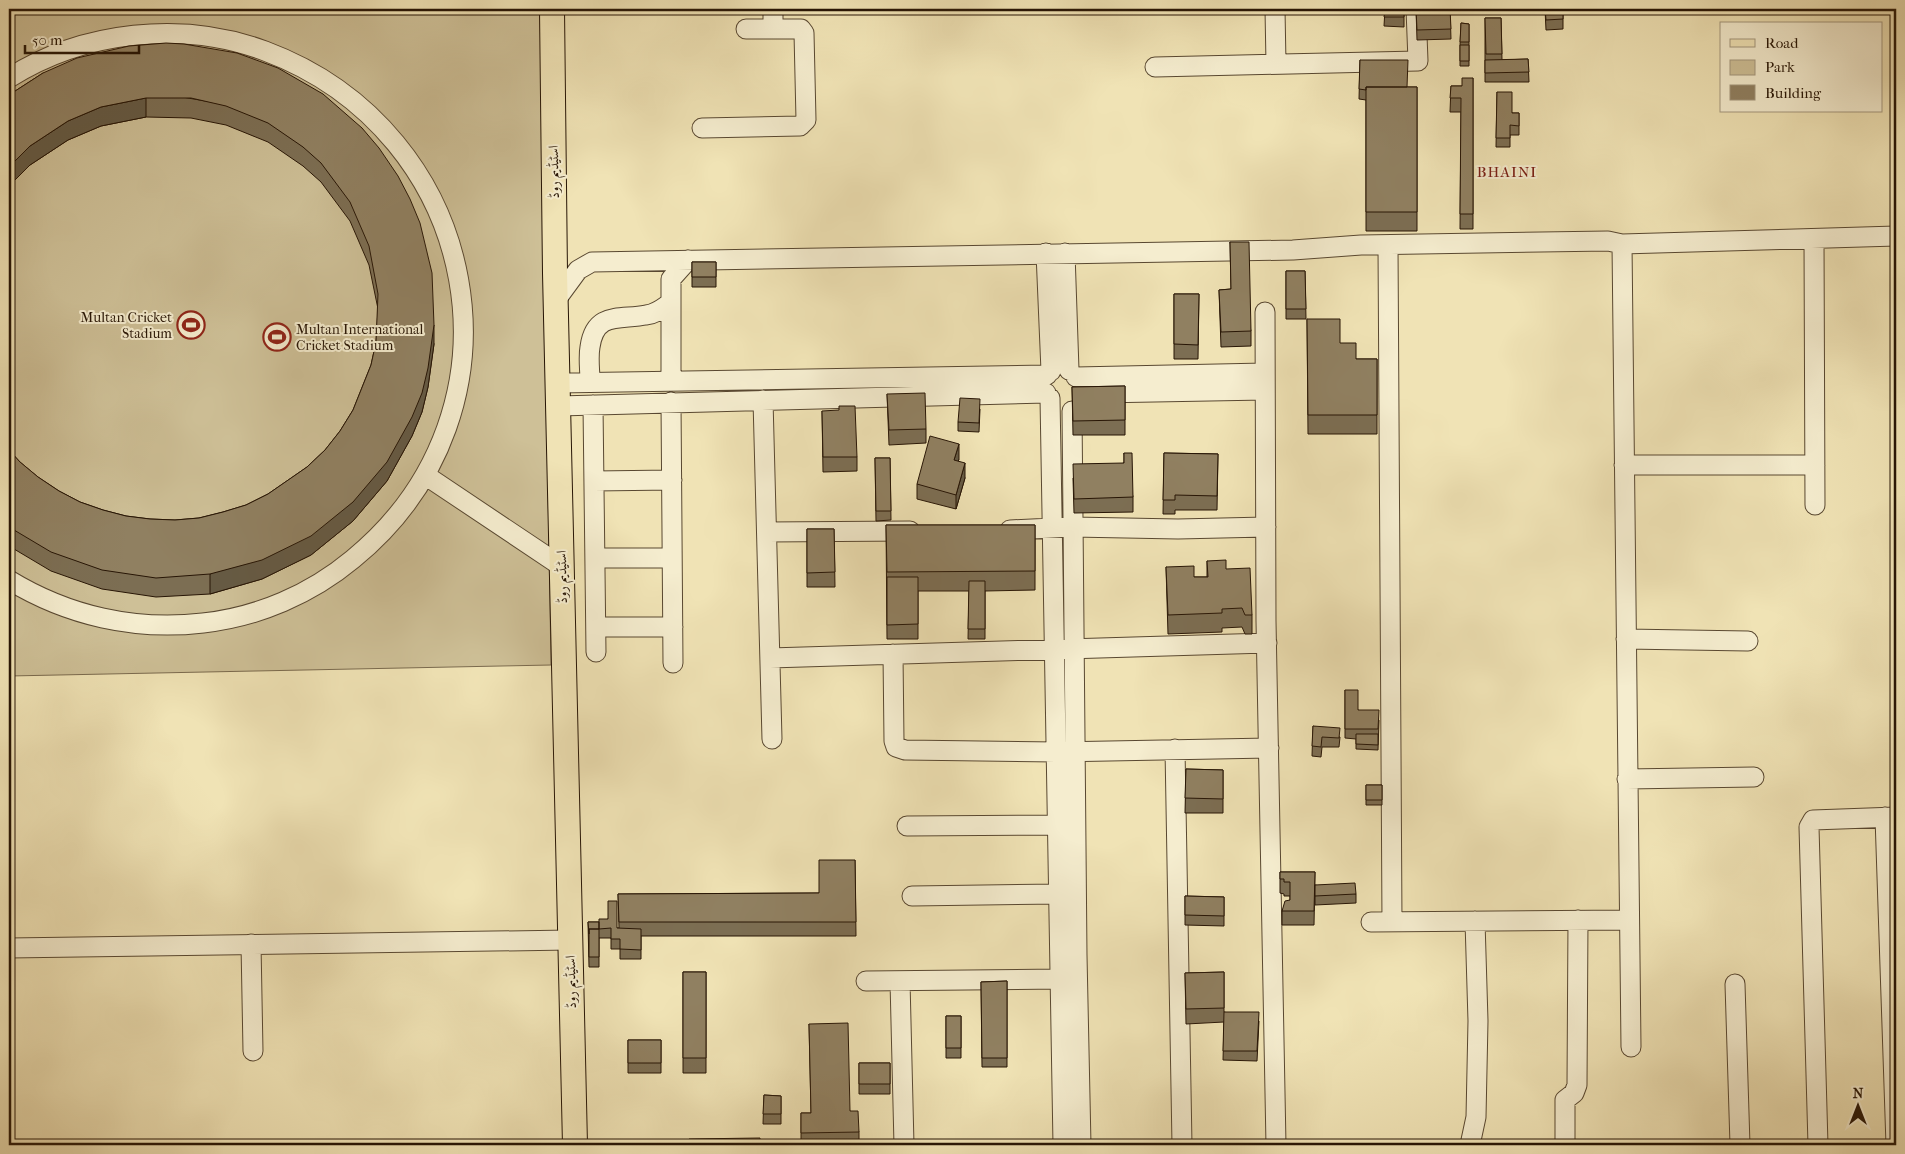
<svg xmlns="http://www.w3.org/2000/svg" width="1905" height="1154" viewBox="0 0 1905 1154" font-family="'IM FELL French Canon',Amiri,serif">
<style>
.green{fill:#cec097;stroke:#7a6a4e}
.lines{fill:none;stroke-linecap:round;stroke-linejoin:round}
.minor-casing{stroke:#594831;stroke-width:21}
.major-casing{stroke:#271505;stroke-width:26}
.minor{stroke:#f5edcf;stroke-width:19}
.major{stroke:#f0e3b5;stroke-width:24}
.wall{fill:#7c6e53;stroke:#271505}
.shaded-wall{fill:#655a44;stroke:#271505}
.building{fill:#908061;stroke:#271505}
.labels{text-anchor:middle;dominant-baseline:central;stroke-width:4;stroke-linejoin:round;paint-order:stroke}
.street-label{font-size:14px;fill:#271505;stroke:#f5edcf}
.poi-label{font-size:14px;fill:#271505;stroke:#f5edcf;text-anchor:end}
.neighbourhood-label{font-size:15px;letter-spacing:1px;fill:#7a1f14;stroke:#f5edcf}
</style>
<rect width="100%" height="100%" fill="#f0e3b5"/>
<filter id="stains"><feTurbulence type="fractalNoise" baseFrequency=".004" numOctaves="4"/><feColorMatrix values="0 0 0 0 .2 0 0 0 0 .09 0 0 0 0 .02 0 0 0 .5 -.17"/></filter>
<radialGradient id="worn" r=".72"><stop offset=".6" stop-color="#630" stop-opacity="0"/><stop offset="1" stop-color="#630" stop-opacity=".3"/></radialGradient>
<path class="green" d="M9,9H540L551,665L9,676Z"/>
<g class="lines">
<g class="minor-casing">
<path id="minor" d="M773,9V28
M1275,9L1276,64
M1155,67L1418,61L1416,9
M9,78C83,31 183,20 265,51C482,132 535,410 353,559C311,594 258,617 203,623C135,631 68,616 9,580
M702,128L800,126L806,120L804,33L801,29H746
M1814,239L1815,505
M1622,244L1631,1047
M1388,246L1392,922
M1046,253L1051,371
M1065,253L1069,370
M556,300L578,270L592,262L1293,250L1361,245L1608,241L1622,244L1896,236
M1265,312L1266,621L1276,1145
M1076,377L1265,373
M671,381V279L688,260
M590,382C590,370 588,358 590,347C595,311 620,320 646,315C656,314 663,308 670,303
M558,383L1047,375
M1099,393L1265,390
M1050,398L1063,1145
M763,400L772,739
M671,402L673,663
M593,405L596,652
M559,406L1046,393
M1072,411L1077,955L1081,1145
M1624,465H1815
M425,475L561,566
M594,481L672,480
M1010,530L1073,527L1178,529L1266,527
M767,532L910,531
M595,558H672
M596,627H673
M1626,639L1748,641
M893,654L894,741L896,747L905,750L1056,752L1269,748
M770,658L1267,643
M1175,749L1182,1145
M1627,779L1754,777
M1885,817L1896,1145
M907,826L1058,825
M912,896L1059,894
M1371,922L1629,920
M251,944L253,1051
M9,948L570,940
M866,981L1060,979
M900,981L904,1145
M1735,984L1740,1145
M1470,1145L1476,1117L1478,1021L1475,921
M1565,1145V1100L1574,1093L1577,1085L1578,920
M1818,1145L1809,827L1813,820L1896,817"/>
</g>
<g class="major-casing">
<path id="major" d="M552,9L555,273L575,1145"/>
</g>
<use href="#minor" class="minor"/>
<use href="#major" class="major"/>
</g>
<path class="wall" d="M1385,9H1404V27L1384,26Z
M1416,9H1450L1451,39L1417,40Z
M1545,9H1563V29L1546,30Z
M1485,18H1501L1502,60L1528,59L1529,82H1485Z
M1461,23L1469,24V66H1460V45Z
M1360,60L1407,87H1417V231H1366V100L1359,99Z
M43,73L362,128L434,344L428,387L422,412L412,436L387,481L353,521L311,555L262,579L210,594L156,597L102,589L51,571L9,546V450L20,462L38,477L59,491L80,502L103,510L126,516L150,519L175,520L199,518L223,512L246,505L268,494L307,467L325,450L340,431L353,410L371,365L376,342L378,309L369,265L350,221L321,182L303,166L268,142L226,125L191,118L146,117L101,126L68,140L30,165L9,186V95Z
M1473,78V229H1460L1461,112H1450L1451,86H1462Z
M1497,92L1512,113H1519V135H1510V147H1496Z
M1230,242L1251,331V346L1221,347L1219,290L1231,289Z
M692,262H716V287H692Z
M1286,271H1305L1306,319H1286Z
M1174,294H1199L1198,359H1174Z
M1307,319L1340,343L1356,359H1377V434H1308Z
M1125,386V435H1073L1072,387Z
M887,394L926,429V443L889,445Z
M980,409L979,432L958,431V422Z
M822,411L857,457V471L823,472Z
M1124,453L1133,497V512L1074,513L1073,478L1124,463Z
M1164,453L1218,454L1217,510H1175V514H1163Z
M875,458H890L891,520L876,521Z
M959,459L958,461L965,478L956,509L917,499V484Z
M886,525H1035V590L985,591V639H968L969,591H918V639H887Z
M807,529H834L835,587H807Z
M1207,561L1226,569L1252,615V634H1245L1242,627L1222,628V632L1168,634L1166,567L1194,577H1207Z
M1345,690L1358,710L1379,720L1378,750L1356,749V739L1345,738Z
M1313,726L1340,737L1339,747H1322L1321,757L1312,756Z
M1186,769L1223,770V813H1185Z
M1366,785H1382V805H1366Z
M855,860L856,936H641V959H620V949H611V938H599V967H589L588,922H599L608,919L617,928H619L618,894L819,893Z
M1280,872H1315L1314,925H1282V911L1290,900V896H1284V894L1280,893Z
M1315,885L1356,894V903L1315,905Z
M1185,896L1224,897V926L1185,925Z
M683,972H706V1073H683Z
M1224,972V1012L1259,1021L1257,1061L1223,1060L1224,1022L1186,1024L1185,973Z
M1007,981V1067H982L981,982Z
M946,1016H961V1058H946Z
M809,1024L850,1111L859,1132V1145H801V1113H811Z
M628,1040H661V1073H628Z
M859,1063H890V1094H859Z
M764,1095L781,1096V1124H763Z"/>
<path class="shaded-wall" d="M146,98V117L101,126L68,140L30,165L9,186V167L30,146L68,121L101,107Z
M434,325V344L428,387L422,412L412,436L387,481L353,521L311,555L262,579L210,594V574L353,502Z
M959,444V459L954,475V460Z
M965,463V478L956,509V495Z"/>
<path class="building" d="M1385,9H1404V17H1384Z
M1416,9H1450L1451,29L1417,30Z
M1545,9H1563V19L1546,20Z
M1485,18H1501L1502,54H1486Z
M1461,23L1469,24V42H1460Z
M166,43L184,44L237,53L278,68L323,94L362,128L379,148L398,176L410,199L420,223L432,273L434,325L428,368L422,393L412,417L387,462L353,502L311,536L262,560L210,574L156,578L102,570L51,552L9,527V450L20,462L38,477L59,491L80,502L103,510L126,516L150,519L175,520L199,518L223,512L246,505L268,494L307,467L325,450L340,431L353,410L371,365L376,342L378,294L369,246L350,202L321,163L303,147L268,123L226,106L191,98H146L101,107L68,121L30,146L9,167V95L43,73L77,58L129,46Z
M1460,45H1469V61H1460Z
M1528,59L1529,72L1485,73V60Z
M1360,60H1408L1407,87H1366V90L1359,89Z
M1462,78H1473V214H1460L1461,98H1450L1451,86H1462Z
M1366,87H1417V212H1366Z
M1497,92H1512V113H1519V126L1510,125V138H1496Z
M1230,242H1249L1251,331L1221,332L1219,290L1231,289Z
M692,262H716V277H692Z
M1286,271H1305L1306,309H1286Z
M1174,294H1199L1198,345L1174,344Z
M1307,319H1340V343H1356V359H1377V415H1308Z
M1125,386V420L1073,421L1072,387Z
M925,393L926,429L889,430L887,394Z
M960,398L980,399L979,423L958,422Z
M839,406H855L857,457H823L822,411L839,410Z
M930,436L959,444L954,460L965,463L956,495L917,484Z
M1124,453H1132L1133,497L1074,499L1073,464L1124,463Z
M1164,453L1218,454L1217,496L1175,495V500H1163Z
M875,458H890L891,511H876Z
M886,525H1035V571L887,572Z
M807,529H834L835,572L807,573Z
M1226,560V569L1250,568L1252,615H1245L1242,608L1222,609V613L1168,615L1166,567L1194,566V577H1208L1207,561Z
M887,577H918V624L887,625Z
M969,581H985V629H968Z
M1345,690H1358V710H1379L1378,729H1345Z
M1313,726L1340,728L1339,738L1322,737L1321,747L1312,746Z
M1356,734H1378V745L1356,744Z
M1186,769L1223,770V799L1185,798Z
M1366,785H1382V800H1366Z
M819,860H855L856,922H619L618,894L819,893Z
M1280,872H1315L1314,911H1282L1285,901L1290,900V882H1284V879H1280Z
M1355,883L1356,894L1315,896V885Z
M1185,896L1224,897V916L1185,915Z
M608,901H617V928L641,929V950L620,949V939H611V928L599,929V919H608Z
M588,922H599V929H589V934Z
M589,929H599V957H589Z
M683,972H706V1058H683Z
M1224,972V1008L1186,1009L1185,973Z
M1007,981V1058H982L981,982Z
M1224,1012H1259L1257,1051H1223Z
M946,1016H961V1048H946Z
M848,1023L850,1111H858L859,1132L801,1133V1113H811L809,1024Z
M628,1040H661V1063H628Z
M859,1063H890V1084H859Z
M764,1095L781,1096V1114H763Z
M760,1138V1145H689V1139Z"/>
<defs>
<g id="stadium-ring" transform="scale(1.4375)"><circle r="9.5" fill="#f5edcf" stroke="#8f2418" stroke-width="1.5"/><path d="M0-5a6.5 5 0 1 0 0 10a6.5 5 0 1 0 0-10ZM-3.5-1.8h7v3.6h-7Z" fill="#8f2418"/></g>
</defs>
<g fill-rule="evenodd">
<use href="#stadium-ring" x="191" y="325"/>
<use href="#stadium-ring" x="277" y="337"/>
</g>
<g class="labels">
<g class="street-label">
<text transform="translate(554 172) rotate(-91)">اسٹیڈیم روڈ</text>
<text transform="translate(562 577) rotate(-91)">اسٹیڈیم روڈ</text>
<text transform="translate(571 982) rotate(-91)">اسٹیڈیم روڈ</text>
</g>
<g class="poi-label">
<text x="172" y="317">Multan Cricket<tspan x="172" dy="16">Stadium</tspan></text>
<text x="296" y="329" text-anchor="start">Multan International<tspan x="296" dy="16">Cricket Stadium</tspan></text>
</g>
<g class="neighbourhood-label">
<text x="1507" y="172">BHAINI</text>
</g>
</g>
<rect width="1905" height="1154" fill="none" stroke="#f0e3b5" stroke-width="30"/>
<rect x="10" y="10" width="1885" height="1134" fill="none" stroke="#271505" stroke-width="2.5"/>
<rect x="15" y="15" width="1875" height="1124" fill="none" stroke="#271505"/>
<rect x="1720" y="22" width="162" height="90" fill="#f5edcf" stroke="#a3977e"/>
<rect x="1730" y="39" width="25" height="8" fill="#f0e3b5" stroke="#a3977e"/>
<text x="1765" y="48" font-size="15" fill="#271505">Road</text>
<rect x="1730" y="60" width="25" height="15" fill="#cec097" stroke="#a3977e"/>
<text x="1765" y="72" font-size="15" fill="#271505">Park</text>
<rect x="1730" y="85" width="25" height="15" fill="#908061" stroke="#a3977e"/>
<text x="1765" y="98" font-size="15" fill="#271505">Building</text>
<g transform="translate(1858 1106)" stroke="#f5edcf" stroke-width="4" paint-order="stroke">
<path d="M0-4L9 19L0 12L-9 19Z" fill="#271505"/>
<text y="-8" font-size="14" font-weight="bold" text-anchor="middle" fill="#271505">N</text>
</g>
<path d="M25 45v8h114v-8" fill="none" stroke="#271505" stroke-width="2.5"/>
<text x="32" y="45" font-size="15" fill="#271505" stroke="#f5edcf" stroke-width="4" paint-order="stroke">50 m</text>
<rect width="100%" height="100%" filter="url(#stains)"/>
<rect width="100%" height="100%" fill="url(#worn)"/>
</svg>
